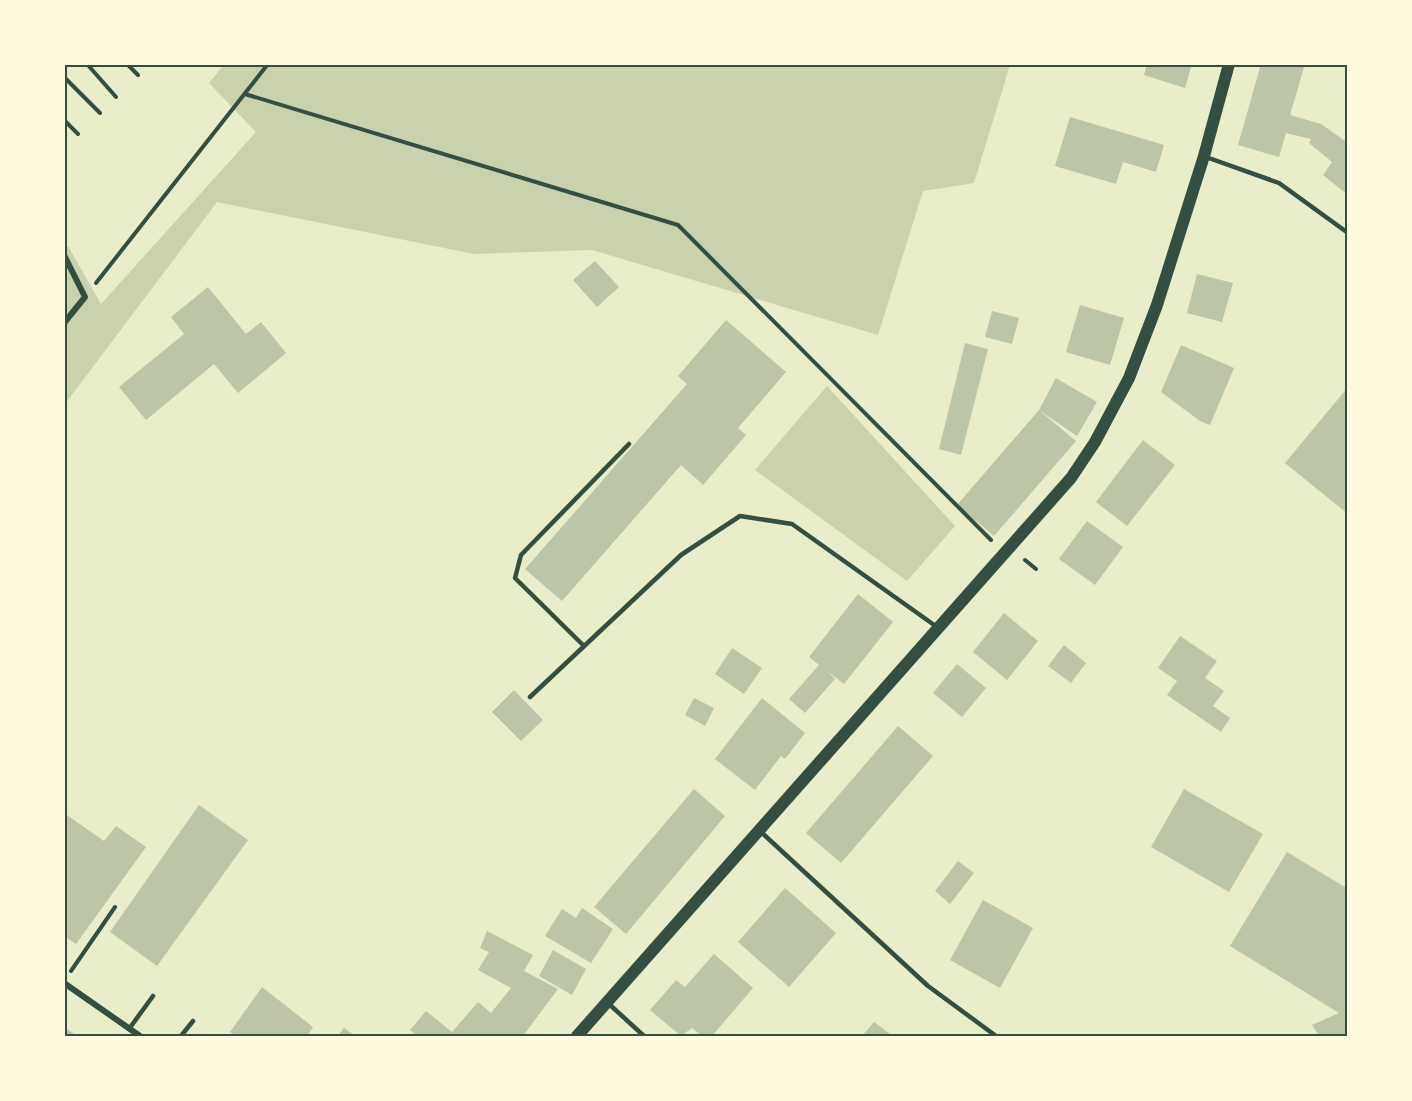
<svg xmlns="http://www.w3.org/2000/svg" width="1412" height="1101" viewBox="0 0 1412 1101" font-family="'Public Sans',sans-serif">
<style>
.green{fill:#cad2ad}
.building{fill:#bcc5a7}
.lines{fill:none;stroke-linecap:round;stroke-linejoin:round}
.path{stroke:#344e41;stroke-width:4}
.service{stroke:#344e41;stroke-width:4.5}
.minor{stroke:#344e41;stroke-width:6}
.secondary{stroke:#344e41;stroke-width:12}
.neatline{fill:none;stroke:#344e41;stroke-width:2}
</style>
<rect width="100%" height="100%" fill="#e9edc9"/>
<path class="green" d="M224,65H1010L974,183L923,191L878,335L592,250L474,254L217,202L65,404V249L68,246L101,304L256,132L209,83Z
M827,386L955,526L907,581L755,470Z"/>
<path class="building" d="M1147,64H1192L1185,88L1144,75Z
M1261,64H1305L1290,115L1321,124L1348,143V195L1323,175L1332,162L1309,143L1311,139L1286,133L1279,157L1238,145Z
M1070,117L1164,145L1156,172L1123,162L1116,184L1055,166Z
M595,261L619,287L597,307L573,280Z
M1197,274L1233,283L1222,322L1187,313Z
M208,287L246,334L261,322L286,353L238,393L214,364L146,420L119,387L184,334L171,317Z
M1080,305L1124,318L1110,365L1066,352Z
M992,311L1019,318L1012,344L985,337Z
M726,320L786,372L738,428L746,435L703,485L681,465L562,601L525,569L687,384L678,376Z
M965,343L988,349L961,455L939,449Z
M1181,345L1234,368L1210,425L1200,421L1161,392Z
M1056,378L1097,402L1077,436L1039,410L1076,441L994,536L957,505L1039,410Z
M1348,387V514L1285,463Z
M1143,440L1175,465L1127,526L1096,502Z
M1087,521L1123,547L1095,585L1059,559Z
M858,594L893,622L844,684L827,671L835,679L805,713L789,699L819,665L809,657Z
M1004,613L1038,641L1007,680L973,652Z
M1180,636L1217,661L1205,678L1224,691L1213,706L1230,718L1221,732L1167,695L1177,681L1158,668Z
M1064,645L1086,663L1071,683L1048,666Z
M732,648L762,668L744,694L715,674Z
M957,664L986,688L962,717L933,693Z
M514,690L543,720L521,741L492,712Z
M694,698L714,708L705,726L685,715Z
M762,698L805,733L785,759L781,756L755,790L715,759Z
M898,726L933,756L841,863L806,833Z
M694,789L725,816L626,934L594,907Z
M1184,789L1263,834L1229,892L1151,847Z
M199,805L248,840L157,966L110,932Z
M64,813L104,841L116,826L146,847L76,944L64,936Z
M1287,852L1348,889V1036H1313L1318,1034L1312,1025L1339,1013L1230,946Z
M958,861L974,873L950,904L935,891Z
M785,888L836,933L789,987L738,942Z
M983,900L1033,928L1000,988L950,960Z
M582,908L613,929L591,963L545,936L562,909L576,918Z
M487,931L533,955L524,971L558,989L523,1036H418L410,1030L426,1011L452,1032L478,1002L491,1013L511,988L478,970L489,952L480,948Z
M553,950L586,969L572,995L539,976Z
M714,954L753,988L712,1036H702L692,1028L681,1036L650,1010L676,980L685,987Z
M262,987L313,1027L307,1036H236L230,1032Z
M874,1022L893,1036H862Z
M64,1027L77,1036H64Z
M344,1028L355,1036H338Z"/>
<g class="lines">
<path class="path" d="M87,64L116,97
M127,64L138,75
M64,67L67,64
M64,77L100,113
M245,94L678,225L991,540
M64,120L78,134
M96,283L268,64
M1025,560L1036,569
M71,971L115,907"/>
<path class="service" d="M1206,157L1279,183L1348,233
M584,646L515,578L521,555L629,444
M530,697L681,555L740,516L792,524L937,627
M761,832L928,986L996,1036
M609,1004L644,1036
M129,1029L153,996
M181,1036L193,1021"/>
<path class="minor" d="M64,255L85,297L64,323
M64,983L140,1036"/>
<path class="secondary" d="M577,1036L1071,478L1095,442L1129,378L1157,305L1204,156L1229,64"/>
</g>
<rect width="1412" height="1101" fill="none" stroke="#fefae0" stroke-width="132"/>
<rect x="66" y="66" width="1280" height="969" class="neatline"/>
</svg>
